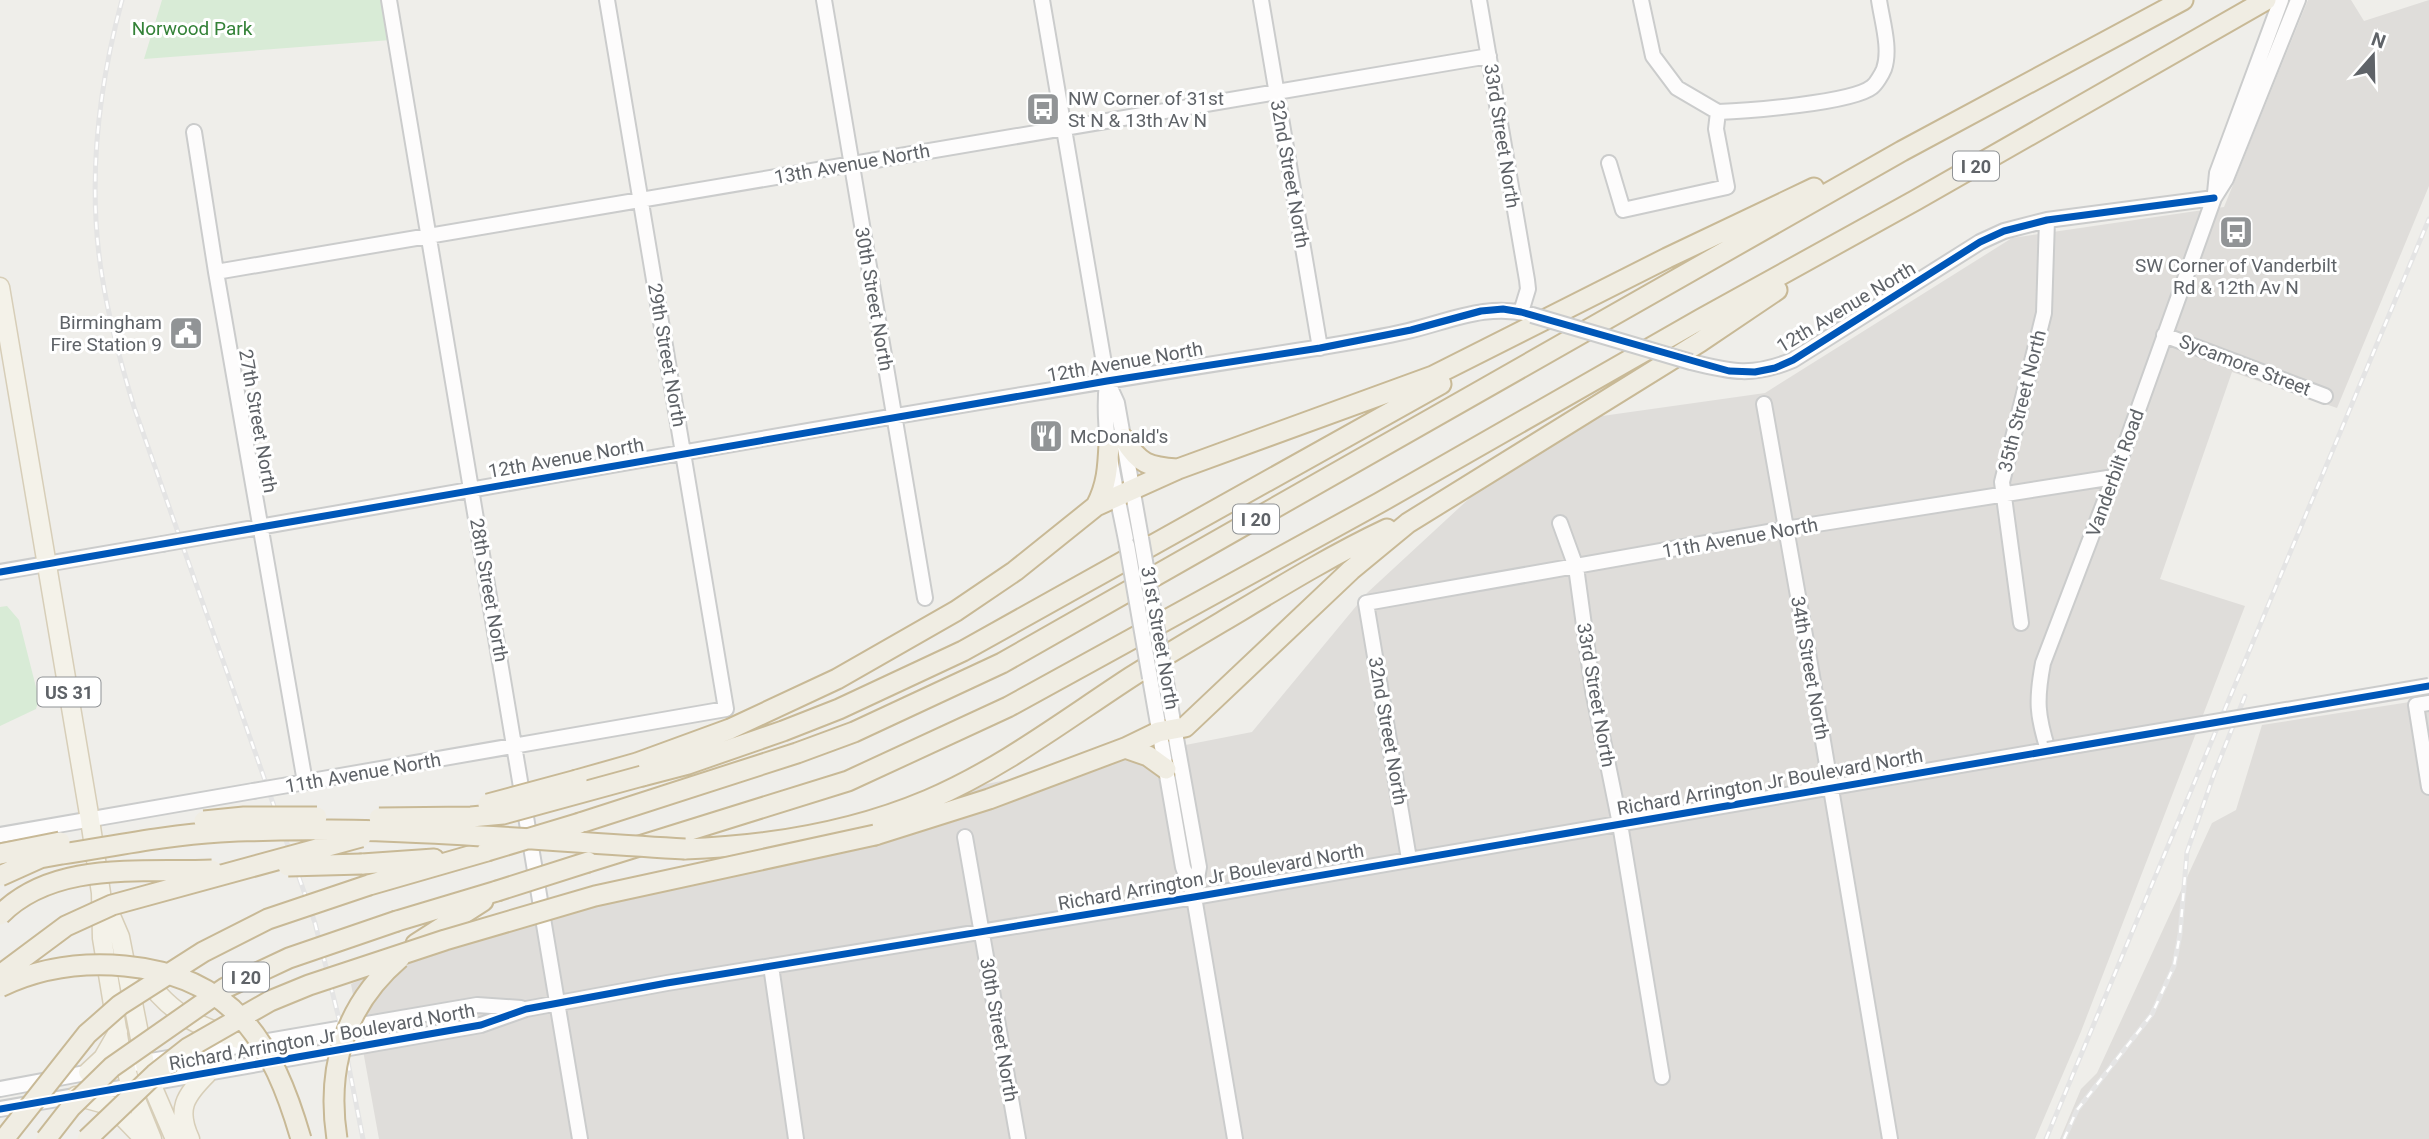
<svg xmlns="http://www.w3.org/2000/svg" width="2429" height="1139" viewBox="0 0 2429 1139" font-family="Roboto,sans-serif">
<style>
.industrial{fill:#dfddda}
.green{fill:#d8ebd6}
.lines{fill:none;stroke-linecap:round;stroke-linejoin:round}
.minor-casing{stroke:#cbcccc;stroke-width:18}
.major-casing{stroke:#d7ceb8;stroke-width:21}
.highway-casing{stroke:#c8b996;stroke-width:23}
.minor{stroke:#fdfcfc;stroke-width:14}
.major{stroke:#f4f2e9;stroke-width:18}
.highway{stroke:#f0ede3;stroke-width:19}
.rail-casing{stroke:#e4e4e4;stroke-width:5}
.rail{stroke:#fff;stroke-width:2.5;stroke-dasharray:8;stroke-linecap:butt}
.minor-bridge-casing{stroke:#cbcccc;stroke-width:18;stroke-linecap:butt}
.highway-bridge-casing{stroke:#c8b996;stroke-width:23;stroke-linecap:butt}
.minor-bridge{stroke:#fdfcfc;stroke-width:14}
.highway-bridge{stroke:#f0ede3;stroke-width:19}
.cycleway-casing{stroke:#fff;stroke-width:11}
.cycleway{stroke:#0057b8;stroke-width:7}
.labels{text-anchor:middle;dominant-baseline:central;stroke-width:6;stroke-linejoin:round;paint-order:stroke}
.shield{fill:#fff;stroke:#8f9295;stroke-width:2}
.shield-label{font-size:18px;font-weight:bold;fill:#5f6368}
.park-label{font-size:19px;fill:#348238;stroke:#fff}
.poi-label{font-size:19px;fill:#5f6368;stroke:#fff;text-anchor:start}
.street-label{font-size:19px;fill:#5f6368;stroke:#fff}
</style>
<rect width="100%" height="100%" fill="#efeeea"/>
<path class="industrial" d="M2308,0H2351L2364,21L2429,0V186L2337,408L2232,372L2160,579L2245,606L2080,1034L2035,1139H379L351,984L490,921L971,787L1252,732L1367,593L1500,470L1595,417L1765,393L2012,238L2224,207Z
M2429,699V1139H2060L2081,1089L2097,1073L2212,823L2236,810L2262,725Z"/>
<path class="green" d="M162,0H384L391,40L144,59Z
M7,606L19,620L39,699L36,709L0,726V607Z"/>
<g class="lines">
<g class="minor-casing">
<path id="minor" d="M389,0L580,1139
M824,0L925,598
M1042,0L1107,381L1117,403L1141,538
M1261,0L1320,348
M1479,0L1527,280L1528,289L1521,312
M1641,0L1653,56L1677,88L1718,112
M1718,112C1747,111 1852,103 1872,87C1876,84 1882,74 1884,69C1891,49 1882,21 1879,0
M194,132L216,272L305,782
M1609,163L1623,210L1727,187L1716,129L1718,112
M2215,193L2217,173L2281,0
M216,272L1489,56
M2164,335L2325,396
M1691,362C1731,372 1753,377 1793,360L1980,242L2004,231L2047,220L2214,198
M1107,382C1101,436 1117,492 1127,545
M1764,404L1809,658L1890,1139
M1560,523L1576,567L1593,691L1620,824L1662,1077
M219,534C585,470 950,404 1316,348C1347,343 1378,338 1408,331C1450,321 1489,302 1532,315
M0,572L162,544
M2021,623L2002,482L2044,313L2047,220
M1164,671L1199,867L1194,896
M1150,678L1183,867L1194,897L1235,1139
M2429,703L2416,705L2429,787
M294,784L726,709L607,0
M0,835L253,791
M965,837L1018,1139
M1409,859L1366,603L1785,529L2114,477
M771,966L796,1139
M116,1067L477,1005L521,1008
M0,1089L96,1071
M0,1109L481,1025L526,1009L667,983L1194,897L2048,750C2037,715 2036,700 2043,663L2114,477L2214,198L2226,179L2298,0"/>
</g>
<g class="major-casing">
<path id="major" d="M0,287L90,820L101,893L102,938L120,1047L131,1087L152,1139
M105,902L120,937L147,1074L175,1139
M143,974C172,1018 204,1029 252,1043
M88,1072L103,1058L118,1032
M76,1096L112,1106L144,1139
M190,1139C176,1109 185,1096 207,1074"/>
</g>
<g class="highway-casing">
<path id="highway" d="M1124,439C1139,464 1149,467 1177,469
M1096,506C1107,485 1108,467 1109,443
M1125,748L1148,756L1166,769
M642,776L688,764L783,731L839,709L963,651L1441,384
M577,780L637,763L730,729L837,679L956,611L1015,571L1096,506L1178,469L1433,376L1667,258L1814,188
M580,823L797,753L854,732L1002,663L1902,151L2183,0
M875,835L989,799L1125,748L1158,732L1185,727L1351,570L1408,523L1700,342L1777,290
M685,849C768,846 850,833 928,800C1001,769 1065,720 1131,677C1167,654 1203,633 1240,611C1288,582 1336,553 1387,529
M588,862L848,781L1008,707L1379,503L1701,319L1916,200L2266,0
M362,864L434,859
M369,885L487,851
M397,921L497,891
M416,944L483,901"/>
</g>
<use href="#minor" class="minor"/>
<use href="#major" class="major"/>
<use href="#highway" class="highway"/>
<g class="rail-casing">
<path id="rail" d="M122,0C98,89 87,184 102,276C109,321 121,364 134,407L315,923L341,1027L363,1139
M2046,1139L2429,219
M2064,1139L2077,1110L2152,1014L2174,966L2180,934L2187,852L2214,774L2245,696"/>
</g>
<use href="#rail" class="rail"/>
<g class="minor-bridge-casing">
<path id="minor-bridge" d="M1532,315L1691,362
M1141,538L1164,671
M162,544L219,534
M1127,545L1150,678
M2048,750L2429,686
M253,791L294,784"/>
</g>
<g class="highway-bridge-casing">
<path id="highway-bridge" d="M488,804L577,780
M379,818L471,817L503,814L642,776
M204,821L244,817H317
M487,851L580,823
M0,854L60,842
M288,866L362,864
M0,876L40,858L62,854C114,846 167,835 220,832C375,824 530,840 685,849
M497,891L588,862
M0,915C54,860 142,873 212,870
M0,975L66,926L112,905L361,837
M0,987C39,968 81,962 125,966C233,976 273,1042 301,1139
M4,1139L87,1034L120,1005L203,952L268,919L369,885
M46,1139L71,1107L112,1067L225,988L289,958L397,921
M87,1139L155,1074L188,1048L270,1001L309,985L445,940L595,896L875,835
M337,1139C326,1068 345,1005 400,958"/>
</g>
<use href="#minor-bridge" class="minor-bridge"/>
<use href="#highway-bridge" class="highway-bridge"/>
<g class="cycleway-casing">
<path id="cycleway" d="M0,572L1107,381L1320,348L1411,330L1481,311L1503,309L1521,312L1729,371L1755,372L1775,368L1793,360L1980,242L2004,231L2047,220L2214,198
M0,1109L481,1025L526,1009L667,983L1194,897L2429,686"/>
</g>
<use href="#cycleway" class="cycleway"/>
</g>
<defs>
<g id="bus-square" transform="scale(1.75)"><rect x="-9" y="-9" width="18" height="18" rx="4" fill="#919496" stroke="#fff"/><path d="M-5-6H5V4H4V6H2V4H-2V6H-4V4H-5ZM-3.5-4V0h7V-4ZM-3.5 1.2v1.5H-2V1.2ZM2 1.2v1.5H3.5V1.2Z" fill="#fff"/></g>
<g id="civic-square" transform="scale(1.75)"><rect x="-9" y="-9" width="18" height="18" rx="4" fill="#919496" stroke="#fff"/><path d="M-.6-6.5H3V-4.5H.6V-3L4-1V1h2V6H-6V1h2V-1L-.6-3ZM-1.2 2.5V6h2.4V2.5Z" fill="#fff"/></g>
<g id="restaurant-square" transform="scale(1.75)"><rect x="-9" y="-9" width="18" height="18" rx="4" fill="#919496" stroke="#fff"/><path d="M-5-6h1v4h1v-4h1v4h1v-4h1v5L-1.5 .5V6h-2V.5L-5-1ZM5-6V6H3V1.5H1.5Q1.5-4 5-6Z" fill="#fff"/></g>
</defs>
<g fill-rule="evenodd">
<use href="#bus-square" x="1043" y="109"/>
<use href="#bus-square" x="2236" y="232"/>
<use href="#civic-square" x="186" y="333"/>
<use href="#restaurant-square" x="1046" y="436"/>
</g>
<g class="labels">
<g class="shield">
<rect x="1953" y="151.5" width="46" height="29" rx="5"/>
<rect x="1233" y="504.5" width="46" height="29" rx="5"/>
<rect x="37.5" y="677.5" width="63" height="29" rx="5"/>
<rect x="223" y="962.5" width="46" height="29" rx="5"/>
</g>
<g class="shield-label">
<text x="1976" y="166">I 20</text>
<text x="1256" y="519">I 20</text>
<text x="69" y="692">US 31</text>
<text x="246" y="977">I 20</text>
</g>
<g class="park-label">
<text x="192" y="28">Norwood Park</text>
</g>
<g class="poi-label">
<text x="1068" y="98">NW Corner of 31st<tspan x="1068" dy="22">St N &amp; 13th Av N</tspan></text>
<text x="2236" y="265" text-anchor="middle">SW Corner of Vanderbilt<tspan x="2236" dy="22">Rd &amp; 12th Av N</tspan></text>
<text x="162" y="322" text-anchor="end">Birmingham<tspan x="162" dy="22">Fire Station 9</tspan></text>
<text x="1070" y="436">McDonald's</text>
</g>
<g class="street-label">
<text transform="translate(1502 136) rotate(81)">33rd Street North</text>
<text transform="translate(852 164) rotate(-10)">13th Avenue North</text>
<text transform="translate(1290 174) rotate(80)">32nd Street North</text>
<text transform="translate(874 299) rotate(80)">30th Street North</text>
<text transform="translate(1846 307) rotate(-31)">12th Avenue North</text>
<text transform="translate(667 355) rotate(80)">29th Street North</text>
<text transform="translate(1125 362) rotate(-10)">12th Avenue North</text>
<text transform="translate(2245 365) rotate(21)">Sycamore Street</text>
<text transform="translate(2022 401) rotate(-76)">35th Street North</text>
<text transform="translate(258 421) rotate(80)">27th Street North</text>
<text transform="translate(566 458) rotate(-10)">12th Avenue North</text>
<text transform="translate(2115 473) rotate(-70)">Vanderbilt Road</text>
<text transform="translate(1740 538) rotate(-10)">11th Avenue North</text>
<text transform="translate(489 590) rotate(80)">28th Street North</text>
<text transform="translate(1160 638) rotate(80)">31st Street North</text>
<text transform="translate(1810 668) rotate(80)">34th Street North</text>
<text transform="translate(1596 695) rotate(80)">33rd Street North</text>
<text transform="translate(1388 731) rotate(80)">32nd Street North</text>
<text transform="translate(363 773) rotate(-10)">11th Avenue North</text>
<text transform="translate(1770 782) rotate(-10)">Richard Arrington Jr Boulevard North</text>
<text transform="translate(1211 877) rotate(-10)">Richard Arrington Jr Boulevard North</text>
<text transform="translate(999 1030) rotate(80)">30th Street North</text>
<text transform="translate(322 1037) rotate(-10)">Richard Arrington Jr Boulevard North</text>
</g>
</g>
<g transform="translate(2373 56) rotate(20)" stroke="#ffffff" stroke-width="5" paint-order="stroke">
<path d="M0-5L12 26L0 18L-12 26Z" fill="#5f6368"/>
<text y="-10" font-size="19" font-weight="bold" text-anchor="middle" fill="#5f6368">N</text>
</g>
</svg>
